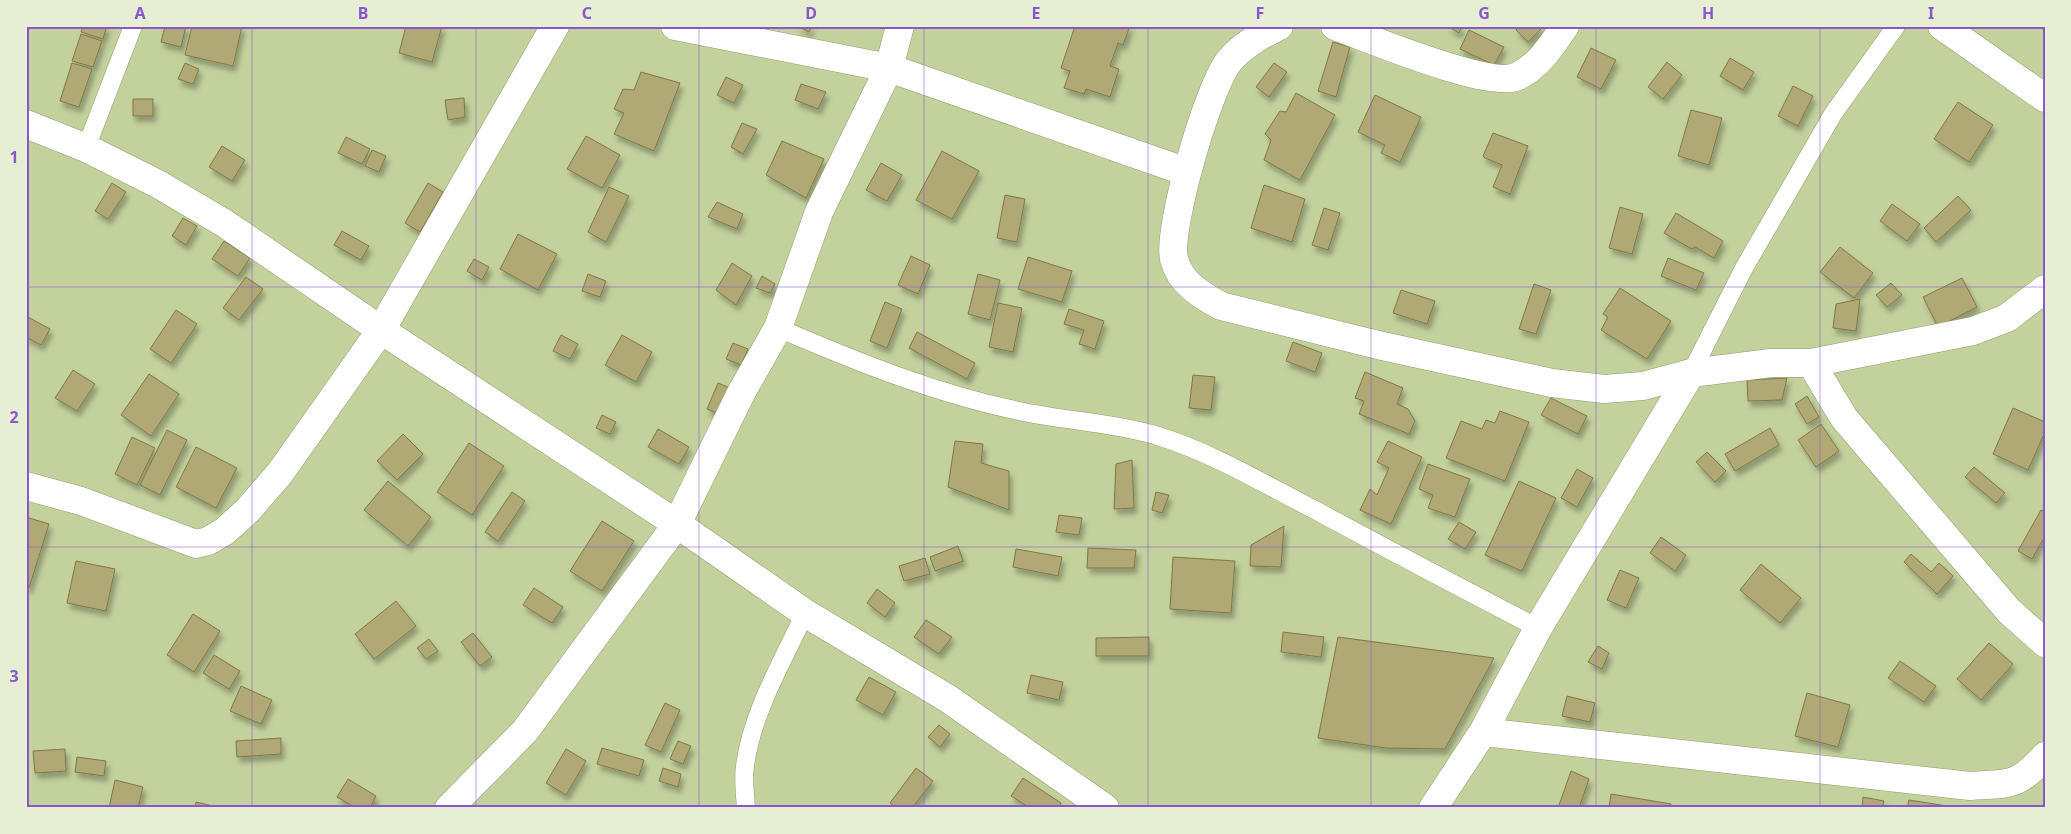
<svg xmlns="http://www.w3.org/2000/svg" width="2071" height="834" viewBox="0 0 2071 834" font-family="'Noto Sans',sans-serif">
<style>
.building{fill:#b0a874;stroke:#807845;filter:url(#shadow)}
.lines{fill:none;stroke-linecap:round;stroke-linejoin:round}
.service-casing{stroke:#919e6c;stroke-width:19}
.minor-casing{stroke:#919e6c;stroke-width:29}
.service{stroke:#fff;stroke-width:18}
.minor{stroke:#fff;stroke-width:28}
.grid{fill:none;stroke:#8a56ce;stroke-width:1;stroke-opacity:0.55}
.neatline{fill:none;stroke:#8a56ce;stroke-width:2}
.grid-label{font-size:16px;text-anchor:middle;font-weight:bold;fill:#8a56ce}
</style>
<defs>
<filter id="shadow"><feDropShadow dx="3" dy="5.5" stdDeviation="2.5" flood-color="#0004"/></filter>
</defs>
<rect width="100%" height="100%" fill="#c3d19d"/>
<path class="building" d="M83,26H107L103,39L81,32Z
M165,26H186L181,47L161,42Z
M192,26H242L233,66L185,55Z
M406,26H442L432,62L399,53Z
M797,26H812L809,32Z
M1075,26H1130L1123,45L1118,43L1110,66L1119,69L1110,97L1086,89L1084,94L1064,88L1070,71L1061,68Z
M1447,26H1462L1459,33Z
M1520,26H1544L1528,42L1516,30Z
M1469,30L1504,47L1494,65L1460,49Z
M81,34L102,41L93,67L72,61Z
M1333,42L1350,47L1336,97L1318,91Z
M1591,48L1616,60L1601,89L1577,77Z
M1730,58L1754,72L1743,90L1720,76Z
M1667,62L1682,75L1663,99L1648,87Z
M72,63L92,69L79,107L60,101Z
M185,63L199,69L193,84L178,79Z
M1274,63L1287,72L1269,97L1256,87Z
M641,72L680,83L654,151L614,134L624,113L614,109L623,89L634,90Z
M726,77L743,85L734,103L717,95Z
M801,84L826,92L818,109L795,100Z
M1793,86L1813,96L1798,126L1778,116Z
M1296,93L1335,115L1300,180L1264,160L1271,140L1265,134L1280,111L1286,112Z
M1375,95L1421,117L1400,162L1381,153L1385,145L1358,132Z
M464,98L465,117L448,120L445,100Z
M133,99H153V116H133Z
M1958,102L1993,125L1969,162L1934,139Z
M1691,110L1722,118L1709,165L1678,156Z
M742,123L757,129L743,154L731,147Z
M1493,133L1528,146L1510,194L1493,187L1502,165L1485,158L1483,156Z
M586,136L620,155L602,188L567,169Z
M346,137L370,149L362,164L338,153Z
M782,141L824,159L806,198L766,175Z
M222,146L245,160L232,181L209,167Z
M372,150L386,156L379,172L365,166Z
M942,151L979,171L952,219L916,200Z
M881,163L902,175L887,201L866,190Z
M112,183L126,192L108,219L95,211Z
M428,183L443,192L420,232L405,223Z
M1264,185L1305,199L1292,242L1251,228Z
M609,187L629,196L606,242L588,232Z
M1005,195L1025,199L1017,242L997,238Z
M1958,196L1971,210L1936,242L1924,228Z
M717,202L743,214L737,229L708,217Z
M1892,204L1920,224L1907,241L1880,221Z
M1620,207L1643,214L1632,254L1609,248Z
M1324,208L1340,213L1328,250L1312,245Z
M1676,213L1723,241L1714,258L1695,247L1692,249L1664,233Z
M183,218L197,226L186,245L172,236Z
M342,231L369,246L361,260L334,245Z
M518,234L557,254L538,290L500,269Z
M224,241L250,258L238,276L212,259Z
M1840,247L1873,273L1854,298L1820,272Z
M911,256L930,265L918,294L898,285Z
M1028,257L1072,271L1062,302L1018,289Z
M1668,258L1704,273L1696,290L1661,276Z
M474,259L489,267L482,280L467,271Z
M732,263L752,276L736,305L716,290Z
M588,274L606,281L600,297L582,291Z
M978,274L1000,280L990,320L968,314Z
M762,276L775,284L770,293L756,288Z
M246,277L263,289L239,320L223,308Z
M1962,278L1977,307L1938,327L1923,297Z
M1891,283L1902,295L1887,307L1876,295Z
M1534,284L1551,290L1536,334L1519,329Z
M1620,288L1671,321L1647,359L1601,330L1608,317L1603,314Z
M1401,290L1435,301L1427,324L1393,313Z
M1860,299L1856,331L1833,328L1836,304Z
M885,302L902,309L887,348L870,341Z
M998,303L1022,308L1013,352L989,347Z
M1069,309L1104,321L1095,349L1079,344L1084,330L1064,324Z
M176,310L197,324L171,363L150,349Z
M26,316L50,329L41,345L26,337Z
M917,332L975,363L967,379L909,348Z
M561,335L578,344L570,359L553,351Z
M622,335L652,352L636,382L605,365Z
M1293,342L1322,353L1315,372L1286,361Z
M733,343L748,349L741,365L726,359Z
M73,370L95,384L77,411L55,398Z
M1365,372L1403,388L1397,404L1408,409L1415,421L1409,434L1359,414L1364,401L1355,398Z
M149,374L179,394L151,436L121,415Z
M1193,375L1215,377L1211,410L1189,408Z
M1787,378L1782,400L1748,401L1747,380Z
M718,383L735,390L724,416L707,409Z
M1807,396L1819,417L1807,424L1795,404Z
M1551,398L1587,416L1578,434L1541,415Z
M2013,408L2045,422V432L2028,470L1993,454Z
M1500,411L1529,422L1505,481L1446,458L1461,421L1482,429L1486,420L1495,423Z
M602,415L616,422L610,434L596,428Z
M1821,424L1839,451L1816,467L1798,440Z
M1770,428L1779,445L1735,471L1725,454Z
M658,429L689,447L679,464L648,447Z
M167,430L187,440L160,495L140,485Z
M403,434L423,454L397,480L377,461Z
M132,437L155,448L137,485L115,474Z
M955,441L983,444L981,463L1009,471V510L948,487Z
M1388,441L1422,457L1391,524L1360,510L1370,489L1377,495L1389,468L1377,462Z
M469,443L504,466L472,515L437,492Z
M196,447L237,468L216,508L176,487Z
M1707,452L1726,471L1715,482L1696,462Z
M1132,460L1134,508L1114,509L1116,464Z
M1428,464L1470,479L1455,517L1428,508L1433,495L1419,489Z
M1974,467L2005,493L1996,503L1965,477Z
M1577,469L1593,478L1577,507L1561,498Z
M388,481L431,517L408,546L364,510Z
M1519,481L1556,498L1522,571L1485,555Z
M512,492L525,501L498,541L485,532Z
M1156,492L1169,495L1162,513L1152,510Z
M2041,510L2045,512V536L2032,559L2018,551Z
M1059,515L1082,518L1079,535L1056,532Z
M26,517L49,524L29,588L26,587Z
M602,521L634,541L602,591L570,571Z
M1459,522L1476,532L1465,549L1448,539Z
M1284,526L1281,567L1250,566L1251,545Z
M1661,537L1686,555L1675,571L1650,553Z
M958,546L963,561L935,571L930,557Z
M1088,548L1136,550L1134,568H1087Z
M1016,549L1062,557L1058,576L1013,567Z
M1911,554L1931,572L1939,563L1953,576L1937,594L1904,562Z
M1173,557L1235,561L1231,613L1170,609Z
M925,558L930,574L904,581L899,566Z
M76,561L115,569L106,611L67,603Z
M1761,564L1801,598L1780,623L1740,590Z
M1620,570L1639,578L1626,608L1607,600Z
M534,588L563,607L552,623L523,605Z
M877,589L895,603L885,617L867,603Z
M396,601L416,626L374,659L355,634Z
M193,614L220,631L194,672L167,655Z
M926,620L952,637L939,654L914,637Z
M1283,632L1324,637L1321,657L1281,652Z
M473,633L492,657L480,666L461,642Z
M1149,637V656H1096V638Z
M1338,637L1494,658L1445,749L1386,748L1318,738Z
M429,639L438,651L426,659L417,648Z
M1989,643L2013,664L1981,700L1957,679Z
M1598,646L1609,653L1602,669L1588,662Z
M214,655L240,671L229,689L203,673Z
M1900,661L1936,686L1924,702L1888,678Z
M1031,675L1063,682L1059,700L1027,693Z
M869,677L896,692L883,715L856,700Z
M241,686L272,700L261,724L230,711Z
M1807,693L1850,705L1838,747L1795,736Z
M1567,696L1595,703L1590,722L1562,716Z
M665,703L680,710L661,752L645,745Z
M939,725L950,734L940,747L928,737Z
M281,738V754L237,757L236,741Z
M678,741L691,746L683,764L670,759Z
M602,748L644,760L639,776L597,764Z
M65,749L66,771L35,773L33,751Z
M566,749L586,761L566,795L546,783Z
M77,757L106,761L104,776L75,772Z
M663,768L681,774L678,787L659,781Z
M916,768L933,781L912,808H897L890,803Z
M1571,771L1589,779L1579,808H1558Z
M1023,778L1061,803L1058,808H1030L1011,796Z
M348,779L376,796L370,808H356L337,797Z
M115,780L143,787L138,808H109Z
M1611,794L1671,804L1670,808H1609Z
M1863,797L1884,801L1882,808H1862Z
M1909,800L1947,806L1946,808H1907Z
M196,802L213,806V808H195Z"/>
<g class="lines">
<g class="service-casing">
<path id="service" d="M86,148L133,26
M778,328C857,362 939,395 1024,412C1068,421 1114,423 1158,436C1213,453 1264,484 1315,510C1389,550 1463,589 1538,628
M1691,373L1744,268L1833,114L1896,26
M746,808C745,794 743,779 745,766C752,712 783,661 805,613"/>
</g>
<g class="minor-casing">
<path id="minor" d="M675,26L889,68L1187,172
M1279,26C1260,36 1244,44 1230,60C1209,84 1167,228 1174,259C1180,283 1201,295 1221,306L1378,345L1552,383L1604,389L1643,386L1691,373
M1335,26C1368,38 1491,90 1518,76C1540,65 1552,45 1565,26
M1942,26L2045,98
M26,124L86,148L158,184L224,223L381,330L677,524L805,613L947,698L1105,808
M1811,363L1844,418L2009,611L2045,643
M26,486L81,501L196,544L208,541L225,531L248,510L280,473L381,330L555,26
M1483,732L1970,786C2010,783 2016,788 2045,756
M449,808L525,731L677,524L741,393L778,328L819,212L889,68L900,26
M1433,808L1483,732L1538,628L1691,373L1771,363H1811L1973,331L2007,318L2045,289"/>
</g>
<use href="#service" class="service"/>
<use href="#minor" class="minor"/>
</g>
<path class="grid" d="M252,26V808M476,26V808M699,26V808M924,26V808M1148,26V808M1371,26V808M1596,26V808M1820,26V808M26,287H2045M26,547H2045"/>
<rect width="2071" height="834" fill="none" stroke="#e6eed4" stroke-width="55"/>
<rect x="28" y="28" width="2016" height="778" class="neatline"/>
<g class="grid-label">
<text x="140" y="19">A</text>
<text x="363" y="19">B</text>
<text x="587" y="19">C</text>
<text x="811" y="19">D</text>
<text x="1036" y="19">E</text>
<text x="1260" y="19">F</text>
<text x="1484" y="19">G</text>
<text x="1708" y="19">H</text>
<text x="1931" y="19">I</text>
<text x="14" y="163">1</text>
<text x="14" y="423">2</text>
<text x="14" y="682">3</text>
</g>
</svg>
